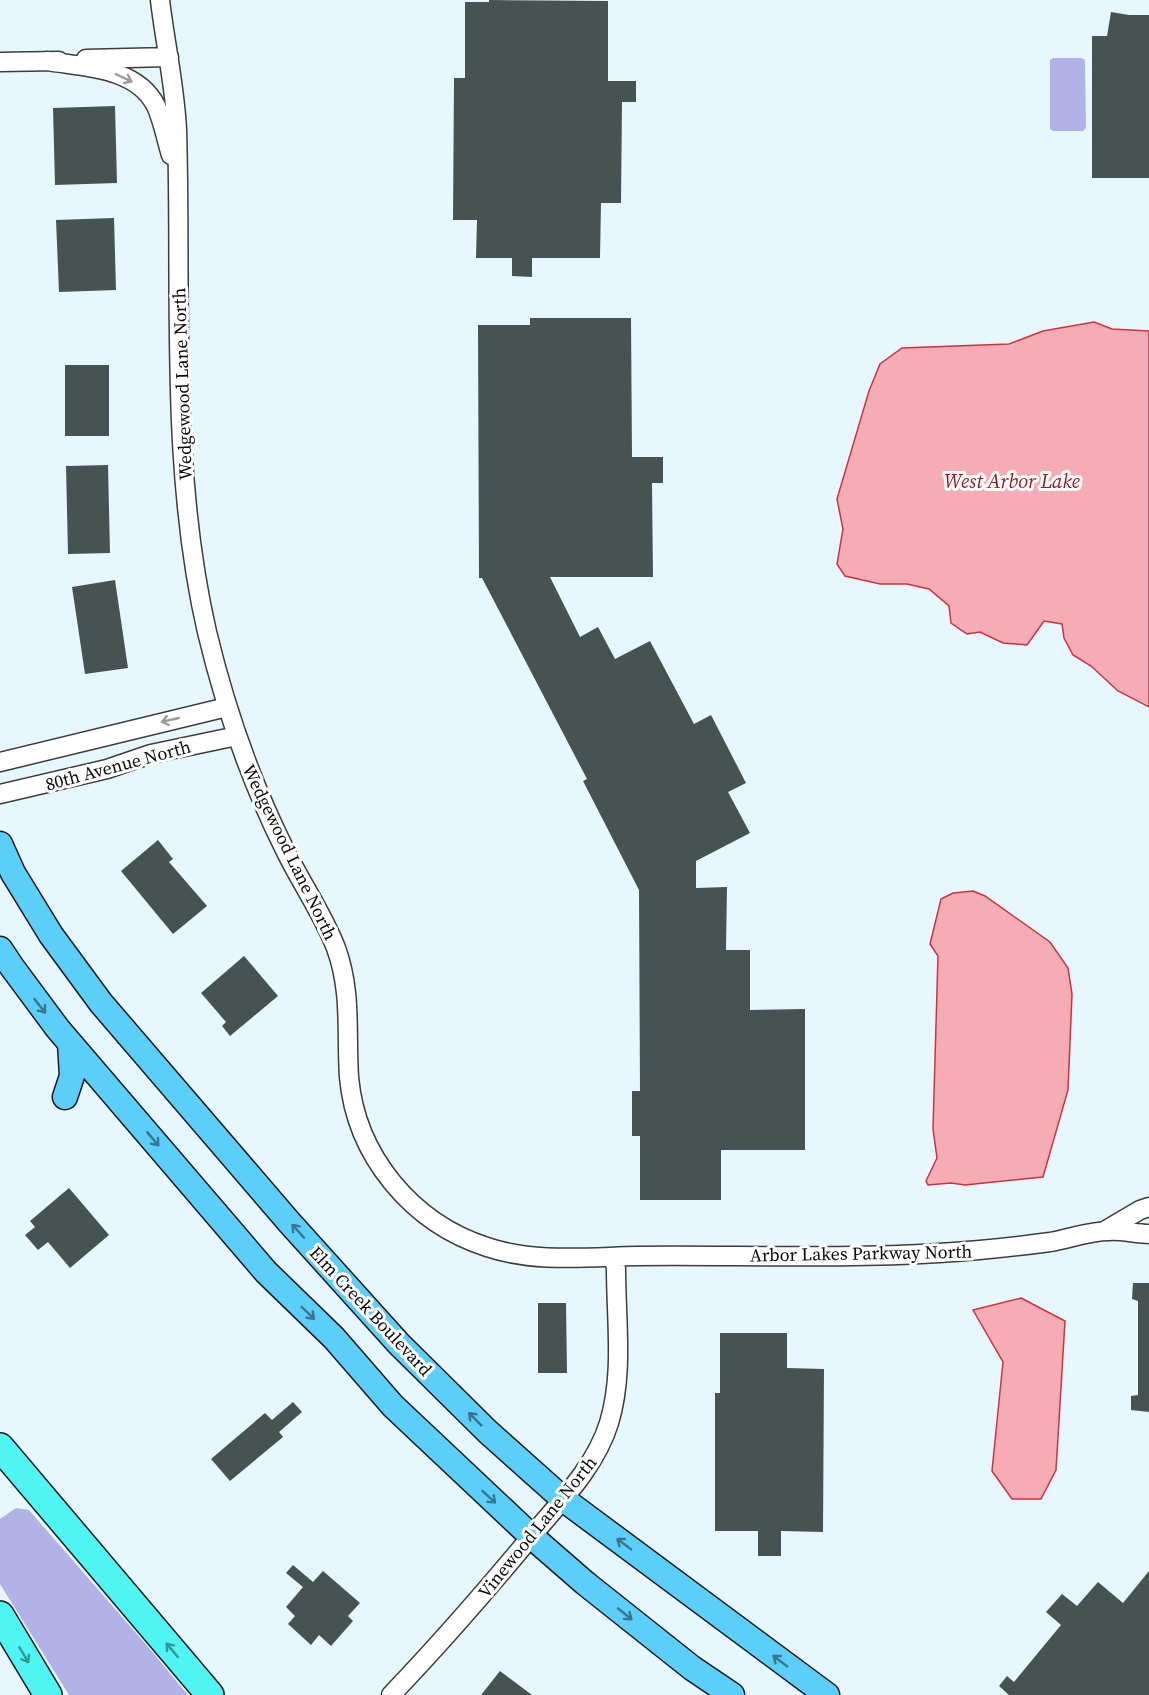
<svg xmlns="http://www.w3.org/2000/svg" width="1149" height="1695" viewBox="0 0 1149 1695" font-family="'Source Serif 4',serif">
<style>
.green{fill:#b2b2e8}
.water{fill:#f6acb4;stroke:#cd333f;stroke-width:1.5}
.building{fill:#475352}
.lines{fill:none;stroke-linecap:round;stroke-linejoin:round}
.minor-casing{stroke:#3d3d3d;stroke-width:21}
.major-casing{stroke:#1b1b1b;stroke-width:27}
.highway-casing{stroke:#1b1b1b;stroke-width:30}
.minor{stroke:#fff;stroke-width:18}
.major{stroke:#5ccefa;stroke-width:24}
.highway{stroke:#4ff5f2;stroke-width:27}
.oneway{stroke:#9d9d9d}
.oneway2{stroke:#37768e}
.oneway3{stroke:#339795}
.labels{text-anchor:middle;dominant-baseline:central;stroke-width:6;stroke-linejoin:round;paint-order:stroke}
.street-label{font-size:18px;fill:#0a0a0a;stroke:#fff}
.water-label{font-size:20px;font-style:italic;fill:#9b141a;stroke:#fff}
</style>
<rect width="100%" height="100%" fill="#e7f7ff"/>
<path class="green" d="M1053,58H1082L1085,60L1086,128L1083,131H1053L1050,129V60Z
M16,1508L29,1510L149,1648L188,1695H69L0,1584V1519Z"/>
<path class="water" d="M1094,322L1112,329L1149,331V707L1118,691L1091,666L1073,655L1064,638L1062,624L1044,621L1027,645L1003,643L980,632L967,634L951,623L949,606L929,589L907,584H880L845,576L837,564L843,529L837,499L869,391L880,364L902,348L1009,344L1043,331Z
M973,891L985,896L1050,942L1068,968L1072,994L1068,1090L1043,1177L965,1185L951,1183L928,1185L926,1181L937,1158L933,1129L938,956L930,944L941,899L953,893Z
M1021,1298L1065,1321L1056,1470L1041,1499H1012L992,1471L1003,1362L973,1310Z"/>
<path class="building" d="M489,0L608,1V81H636V102H622L621,203H601L600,258H532V277L512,276V258H476L477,220H453L454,78H465V2H489Z
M1111,12L1129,15H1149V178H1092V36H1107Z
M115,106L117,183L55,185L53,108Z
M114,218L116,290L59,292L56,220Z
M530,318H631L632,457H663V483H652L653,577H550L580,637L598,627L615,659L650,641L694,724L711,715L746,783L728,792L750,833L696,861V888L727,887L726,950H750V1010L805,1009V1150H721V1200H640V1136H632V1091H640L639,890L583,781L587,779L482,578H479L478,325H530Z
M65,365H109V436H65Z
M108,465L110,553L68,554L66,466Z
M115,580L128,668L85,674L72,587Z
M158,840L173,859L169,862L207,906L173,934L121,871Z
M244,956L278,996L230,1036L222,1026L226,1022L201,993Z
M69,1188L109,1235L70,1268L48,1242L38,1250L25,1235L35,1227L30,1221Z
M1133,1283H1149V1412L1131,1410V1396L1138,1395V1301L1132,1299Z
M538,1303H566L567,1373H538Z
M720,1333H787V1368L824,1369L823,1532L781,1531V1556H758V1531H715V1393H720Z
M293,1402L302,1412L279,1432L283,1437L230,1481L211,1459L265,1413L272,1420Z
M293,1565L313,1582L323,1571L360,1603L348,1616L353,1621L331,1646L319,1635L311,1645L288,1624L295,1616L286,1607L303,1587L286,1573Z
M1149,1571V1695H1009L999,1686L1007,1676L1014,1682L1061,1625L1046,1612L1062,1594L1077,1606L1098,1582L1123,1603Z
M500,1671L532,1695H481Z"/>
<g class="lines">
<g class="minor-casing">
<path id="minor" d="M160,0C165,43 175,86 177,130C182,297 169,467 207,632C225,707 250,780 285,850C301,883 323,914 336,948C352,992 346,1032 349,1077C356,1156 412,1223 487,1247C534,1263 588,1257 637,1256C738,1255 839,1259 939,1253C976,1251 1013,1247 1050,1242C1069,1239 1089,1231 1109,1231C1122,1230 1136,1234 1149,1234
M86,59L169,57
M47,61C83,67 137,67 156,106C163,121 166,139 171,155
M0,62L59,61
M0,762L227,707
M0,794L107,769L151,754L237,736
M1106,1230L1140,1210L1149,1207
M391,1695C440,1644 485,1592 530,1538C559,1503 595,1468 609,1423C624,1374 616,1320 616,1269L614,1257"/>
</g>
<g class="major-casing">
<path id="major" d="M0,844L13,873L51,935L101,1003L289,1222L399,1344L488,1432L563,1499L827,1695
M0,949L12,967L58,1029L266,1272L334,1338L393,1406L531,1536L585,1583L692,1668L732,1695
M65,1097L72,1076L70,1043"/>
</g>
<g class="highway-casing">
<path id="highway" d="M0,1447L210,1695
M0,1615L48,1695"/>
</g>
<use href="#minor" class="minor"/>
<use href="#major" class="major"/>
<use href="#highway" class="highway"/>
</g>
<defs><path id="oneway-shaft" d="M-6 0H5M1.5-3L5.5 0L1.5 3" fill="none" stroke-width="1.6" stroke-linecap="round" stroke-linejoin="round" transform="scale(1.5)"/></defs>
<g class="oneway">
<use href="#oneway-shaft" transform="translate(124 78) rotate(25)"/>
<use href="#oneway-shaft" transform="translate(170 720) rotate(167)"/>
</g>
<g class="oneway2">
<use href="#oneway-shaft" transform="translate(40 1006) rotate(52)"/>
<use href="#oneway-shaft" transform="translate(153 1139) rotate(50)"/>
<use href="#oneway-shaft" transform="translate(298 1231) rotate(-132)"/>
<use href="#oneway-shaft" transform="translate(308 1313) rotate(44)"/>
<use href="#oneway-shaft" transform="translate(475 1419) rotate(-135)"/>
<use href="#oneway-shaft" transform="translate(489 1497) rotate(43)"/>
<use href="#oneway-shaft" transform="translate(624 1544) rotate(-143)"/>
<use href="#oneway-shaft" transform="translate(625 1614) rotate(39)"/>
<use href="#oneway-shaft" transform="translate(780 1661) rotate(-143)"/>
</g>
<g class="oneway3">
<use href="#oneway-shaft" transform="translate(172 1650) rotate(-130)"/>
<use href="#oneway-shaft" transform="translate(24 1655) rotate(59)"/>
</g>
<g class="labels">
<g class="street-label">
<text transform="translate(182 384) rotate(-92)">Wedgewood Lane North</text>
<text transform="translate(118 765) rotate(-15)">80th Avenue North</text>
<text transform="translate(290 852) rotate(64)">Wedgewood Lane North</text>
<text transform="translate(861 1253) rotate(-1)">Arbor Lakes Parkway North</text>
<text transform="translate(371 1311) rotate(47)">Elm Creek Boulevard</text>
<text transform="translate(537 1527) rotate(-51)">Vinewood Lane North</text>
</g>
<g class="water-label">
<text x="1012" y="481">West Arbor Lake</text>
</g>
</g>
</svg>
